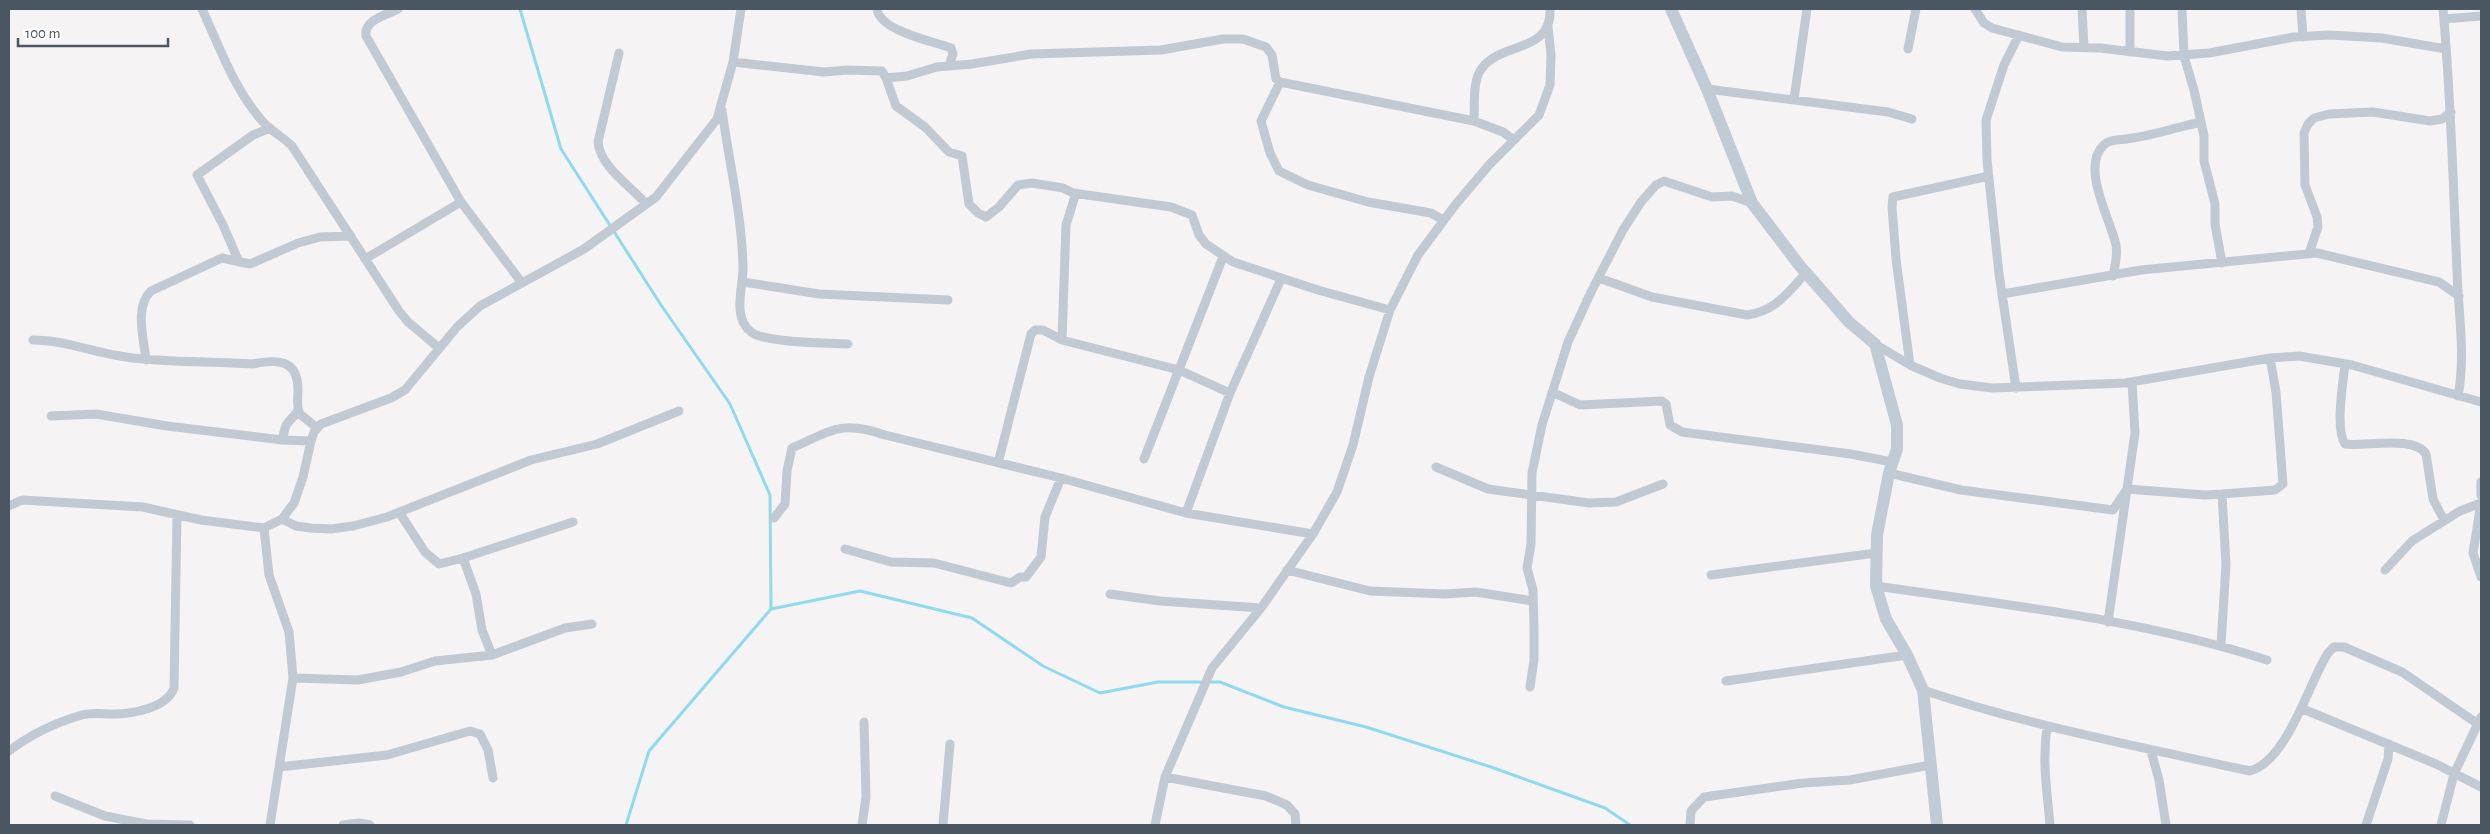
<svg xmlns="http://www.w3.org/2000/svg" width="2490" height="834" viewBox="0 0 2490 834" font-family="'Alegreya Sans',sans-serif">
<style>
.lines{fill:none;stroke-linecap:round;stroke-linejoin:round}
.stream{stroke:#90daee;stroke-width:3}
.street{stroke:#c1cad2;stroke-width:9}
.secondary{stroke:#c1cbd6;stroke-width:12}
</style>
<rect width="100%" height="100%" fill="#f5f3f3"/>
<g class="lines">
<path class="stream" d="M520,9L561,149L661,305L730,404L770,495L771,609L649,751L626,825
M771,609L860,591L972,618L1043,666L1100,693L1158,682H1220L1284,707L1366,727L1491,767L1605,808L1630,825"/>
<path class="street" d="M202,9C220,48 235,92 265,124C273,132 284,138 292,146L399,311L408,322L439,348
M398,9C387,15 363,20 366,36L461,202L522,283
M877,9C880,31 932,41 951,48L953,54L949,65
M1975,9L1984,23L1992,28L2062,47L2100,48L2168,56L2209,53L2294,37L2329,35L2382,38L2446,49
M2082,9L2084,48
M2182,9L2184,56L2194,90L2204,136V161L2215,204V224L2222,263
M2301,9L2303,37
M2443,9C2451,96 2453,183 2457,271C2458,311 2466,355 2458,396
M2444,19L2481,16
M1908,49L1916,9
M2130,52V9
M619,53L598,142C600,167 631,186 646,204
M733,62L824,72L847,70L882,71L886,78L907,76L937,67L972,64L1031,54L1161,50L1223,39H1243L1266,47L1272,55L1276,79L1280,82L1474,121L1503,132L1514,140
M886,78L896,106L925,127L949,152L962,156L969,204L978,213L986,217L999,207L1018,185L1032,183L1063,188L1073,193L1171,207L1192,215L1199,235L1206,244L1233,262L1318,290L1390,310
M1280,82L1261,121L1270,153L1279,171L1308,185L1368,202L1431,213L1443,220
M1707,89L1888,112L1912,119
M1794,99L1807,9
M722,110C729,163 742,214 743,268C743,288 732,317 751,332C765,343 828,343 848,344
M1474,121C1475,105 1472,81 1482,68C1501,42 1552,53 1550,9
M2309,253L2318,227L2317,217L2305,185L2304,133L2308,124L2314,118L2329,114L2373,112L2430,121L2442,119L2451,112
M365,259L461,202
M239,262L223,225L197,175L253,135L270,128
M2113,276C2115,266 2118,255 2116,245C2111,220 2079,166 2105,144C2110,139 2121,140 2127,139C2152,136 2177,127 2201,122
M1599,278L1652,297L1747,315C1776,311 1787,293 1806,273
M743,282L819,294L948,300
M2002,294L2141,270L2317,253L2439,282L2459,296
M33,340C65,340 94,353 126,357C168,363 211,361 253,364C277,359 298,359 298,390C298,399 296,406 300,414L317,428
M1062,340L1066,225L1076,193
M1875,344L1910,365L1940,378L1960,384L1992,388L2125,383L2270,358L2299,356L2352,365L2481,402
M146,360C144,339 134,307 151,291L222,258L250,264L298,243L320,237L351,236
M2345,364C2343,383 2335,429 2345,444C2365,447 2414,435 2426,454L2433,499L2444,520
M1910,365L1896,259L1892,207L1893,197L1989,176
M2016,388L1999,274L1987,160L1986,120L2004,65L2019,35
M1552,392L1580,405L1662,401L1666,404L1670,425L1682,432L1851,454L1892,462
M51,416L96,414L167,426L282,440L311,441
M282,440L286,425L298,411
M1144,459L1223,257
M998,463L1031,334L1035,330H1043L1062,340L1179,370L1230,393
M1436,467L1488,489L1589,503L1616,502L1663,484
M1889,473L1961,490L2113,510L2127,489
M2481,482V495
M2127,489L2205,495L2222,494
M2481,503L2473,553L2481,577
M9,506L22,500L143,507L201,520L264,528L282,519L294,503L303,477L311,441L314,432L321,424L391,398L405,390L457,327L480,306L584,249L656,197L717,119L733,62L741,9
M399,512L425,552L439,564L463,558L476,594L482,630L492,655L565,628L592,624
M1186,513L1230,393L1281,279
M774,518L785,504L787,471L792,448C833,430 841,420 885,435L1061,478L1186,513L1313,534
M282,519L296,526L311,528L331,529L353,526L387,517L531,460L597,444L679,411
M264,528L269,575L289,632L293,678L270,825
M845,549L891,562L934,563L1011,583L1020,577H1026L1041,557L1045,517L1061,478
M463,558L573,522
M1287,570L1370,591L1445,594L1476,592L1533,601
M2385,570L2412,541L2460,511L2481,503
M1711,575L1876,553
M1876,586C2007,605 2141,619 2267,660
M1110,594L1160,601L1261,608
M2108,622L2135,433L2132,382
M2221,645L2226,565L2222,494L2275,490L2283,484L2276,392L2270,358
M293,678L358,680L401,672L435,661L492,655
M1726,681L1907,655
M1530,687L1534,660V628L1533,590L1527,568L1531,544L1532,473L1542,425L1568,342L1591,292L1623,230L1641,202L1656,185L1664,181L1712,197L1732,196L1752,203
M1923,690C2030,726 2140,747 2250,771C2288,760 2308,684 2328,653L2334,647H2344L2402,672L2478,724
M2303,709L2436,764L2481,787
M2047,727C2042,762 2047,790 2050,825
M9,751C30,735 57,722 82,715C92,712 103,714 113,714C132,714 167,708 174,688L177,515
M2151,751L2159,780L2166,825
M279,767L387,755L470,731L480,734L488,750L493,778
M1165,777L1266,796L1287,805L1295,814L1296,825
M55,796L105,816L146,824L190,825
M343,825L359,823L370,825
M862,825L866,797L864,722
M943,825L950,744
M1155,825L1165,777L1212,668L1261,608L1313,534L1337,492L1353,445L1369,377L1390,310L1418,255L1456,204L1489,165L1539,115L1550,85L1551,55L1548,27
M1690,825L1691,811L1704,797L1803,783L1850,780L1930,765
M2366,825L2388,759L2389,744
M2441,825L2454,774L2481,717"/>
<path class="secondary" d="M1671,9L1707,89L1752,203L1800,266L1849,322L1875,344L1897,425V449L1889,473L1877,535L1876,586L1886,619L1907,655L1923,690L1937,825"/>
</g>
<rect width="2490" height="834" fill="none" stroke="#4a5661" stroke-width="20"/>
<path d="M18 38v8h150v-8" fill="none" stroke="#4a5661" stroke-width="2.5"/>
<text x="25" y="38" font-size="15" fill="#4a5661" stroke="#ffffff" stroke-width="4" paint-order="stroke">100 m</text>
</svg>
